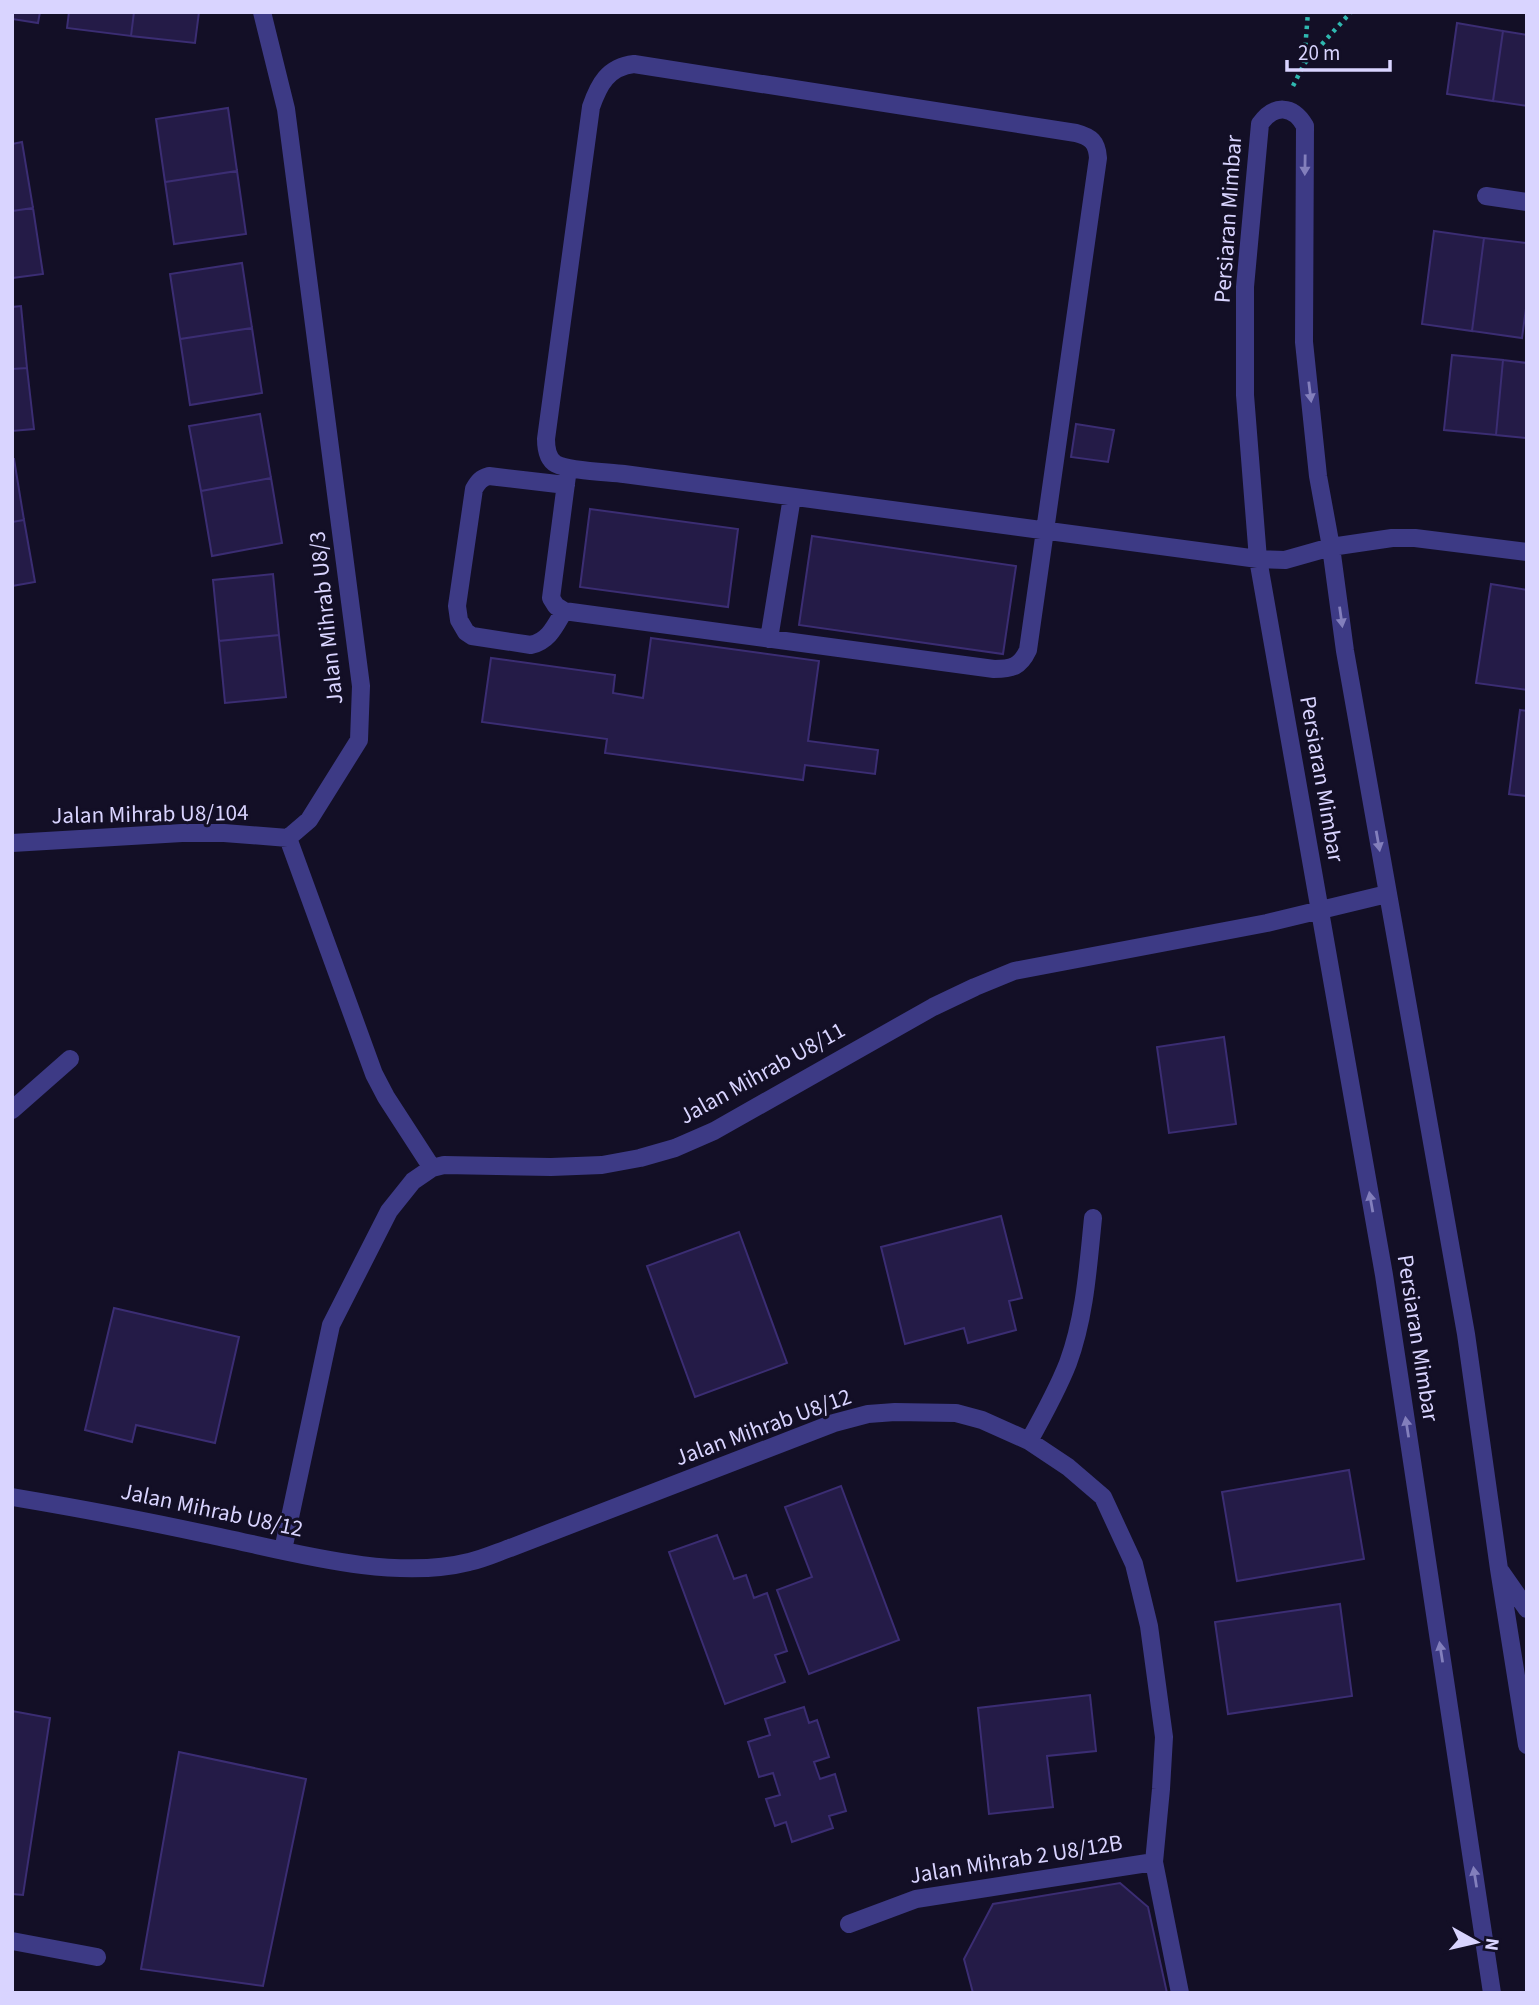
<svg xmlns="http://www.w3.org/2000/svg" width="1539" height="2005" viewBox="0 0 1539 2005" font-family="'Source Sans 3',sans-serif">
<style>
.building{fill:#241b47;stroke:#3b2d73;stroke-width:2}
.lines{fill:none;stroke-linecap:round;stroke-linejoin:round}
.path{stroke:#2fb8b0;stroke-width:4.5;stroke-dasharray:3.5 5;stroke-linecap:butt}
.minor{stroke:#3d3a85;stroke-width:18}
.oneway{fill:#837fbc}
.labels{text-anchor:middle;dominant-baseline:central;stroke-width:6;stroke-linejoin:round;paint-order:stroke}
.street-label{font-size:23px;fill:#d9d4ff;stroke:#130f26}
</style>
<rect width="100%" height="100%" fill="#130f26"/>
<path class="building" d="M12,12H40L38,23L12,19Z
M69,12H134L131,36L67,28Z
M134,12H199L195,43L131,36Z
M1457,23L1503,31L1493,101L1447,94Z
M1503,31L1527,35V106L1493,101Z
M228,108L237,171L165,182L156,119Z
M22,142L33,208L12,211V144Z
M237,171L246,234L174,244L165,182Z
M33,208L43,274L12,278V211Z
M1434,231L1484,238L1472,331L1422,324Z
M1484,238L1527,243V301L1522,338L1472,331Z
M242,263L252,328L180,339L170,274Z
M21,306L27,368L12,369V307Z
M252,328L262,393L190,405L180,339Z
M1452,355L1503,360L1496,435L1444,430Z
M1503,360L1527,363V438L1496,435Z
M27,368L34,429L12,431V369Z
M260,414L271,478L201,491L189,426Z
M1076,424L1114,430L1108,462L1071,457Z
M12,459H14L24,520L12,522Z
M271,478L282,543L212,556L201,491Z
M590,509L738,529L728,607L580,587Z
M24,520L35,582L12,586V522Z
M812,536L1016,566L1003,654L799,625Z
M273,574L279,635L219,641L213,580Z
M1491,584L1527,590V690L1476,683Z
M279,635L286,697L225,703L219,641Z
M651,638L819,661L808,741L878,750L875,774L805,765L803,780L605,753L607,739L482,722L491,658L615,675L613,693L643,698Z
M1520,710L1527,711V796L1509,794Z
M1224,1037L1236,1124L1169,1133L1157,1047Z
M1001,1216L1022,1298L1009,1301L1016,1330L968,1343L964,1328L905,1344L881,1247Z
M739,1232L787,1363L695,1397L647,1266Z
M114,1308L239,1337L215,1443L136,1425L132,1442L85,1430Z
M1349,1470L1364,1559L1237,1581L1222,1492Z
M841,1486L899,1640L809,1674L777,1590L812,1577L785,1507Z
M717,1535L734,1579L746,1575L754,1598L767,1593L787,1651L775,1655L785,1682L725,1704L669,1552Z
M1340,1604L1352,1696L1228,1714L1215,1622Z
M1090,1695L1096,1751L1047,1756L1053,1807L989,1814L978,1708Z
M804,1707L809,1723L817,1720L829,1757L814,1762L820,1779L835,1774L846,1811L829,1816L833,1828L792,1842L786,1822L775,1826L766,1799L780,1795L773,1773L759,1777L748,1742L770,1735L765,1719Z
M12,1711L50,1718L23,1895L12,1894Z
M179,1752L306,1779L263,1986L141,1969Z
M1120,1883L1148,1907L1167,1993H973L964,1959L993,1904Z"/>
<g class="lines">
<path class="path" d="M1304,63L1308,12
M1293,86L1304,64L1351,12"/>
<path class="minor" d="M262,12L286,109L361,686L359,740L309,820L288,838L374,1074L386,1097L432,1168
M1486,196L1527,202
M568,468L551,598L556,606L564,611L994,669C1012,669 1020,667 1028,650L1098,158C1097,142 1091,137 1076,133L634,64C608,67 599,84 591,107L546,439C546,448 547,459 556,464C569,471 609,472 624,474L1258,559L1285,560L1331,547L1392,538H1415L1527,552
M564,611C555,626 549,641 531,645L472,636L466,632L459,620L457,606L474,489C478,482 481,478 489,476L566,485
M769,639L792,497
M12,843L182,833H224L288,838
M12,1110L70,1059
M1029,1441C1043,1416 1057,1391 1068,1363C1085,1317 1088,1267 1093,1218
M12,1497C77,1508 142,1520 206,1534C285,1550 390,1582 469,1562C483,1559 496,1553 510,1548L834,1423L868,1414L895,1412L956,1413L982,1420L1029,1441L1068,1467L1103,1497L1134,1564L1149,1626L1164,1737L1161,1789L1154,1862L1180,1993
M283,1550L331,1325L389,1211L413,1181L432,1168L444,1165L551,1167L602,1165L640,1158L675,1148L714,1131L933,1007L975,987L1014,971L1267,923L1387,894
M1501,1572L1527,1609
M849,1924L916,1899L1154,1862
M12,1941L97,1957
M1492,1993L1384,1275L1258,559L1245,395V287L1260,124C1274,104 1293,105 1305,126L1304,342L1318,476L1331,547L1345,651L1466,1334L1499,1569L1527,1745"/>
</g>
<defs><path id="oneway-solid" d="M-6-.8H1V-3.2L6.5 0L1 3.2V.8H-6Z" transform="scale(1.75)"/></defs>
<g class="oneway">
<use href="#oneway-solid" transform="translate(1305 165) rotate(91)"/>
<use href="#oneway-solid" transform="translate(1310 392) rotate(83)"/>
<use href="#oneway-solid" transform="translate(1341 617) rotate(82)"/>
<use href="#oneway-solid" transform="translate(1378 841) rotate(80)"/>
<use href="#oneway-solid" transform="translate(1371 1202) rotate(-100)"/>
<use href="#oneway-solid" transform="translate(1407 1427) rotate(-99)"/>
<use href="#oneway-solid" transform="translate(1441 1652) rotate(-99)"/>
<use href="#oneway-solid" transform="translate(1475 1877) rotate(-99)"/>
</g>
<g class="labels">
<g class="street-label">
<text transform="translate(1228 219) rotate(-86)">Persiaran Mimbar</text>
<text transform="translate(326 618) rotate(-96)">Jalan Mihrab U8/3</text>
<text transform="translate(1322 779) rotate(80)">Persiaran Mimbar</text>
<text transform="translate(150 814) rotate(-1)">Jalan Mihrab U8/104</text>
<text transform="translate(762 1073) rotate(-29)">Jalan Mihrab U8/11</text>
<text transform="translate(1418 1338) rotate(81)">Persiaran Mimbar</text>
<text transform="translate(763 1427) rotate(-20)">Jalan Mihrab U8/12</text>
<text transform="translate(212 1510) rotate(12)">Jalan Mihrab U8/12</text>
<text transform="translate(1016 1859) rotate(-9)">Jalan Mihrab 2 U8/12B</text>
</g>
</g>
<rect width="1539" height="2005" fill="none" stroke="#d9d4ff" stroke-width="28"/>
<g transform="translate(1476 1942) rotate(98)" stroke="#130f26" stroke-width="5" paint-order="stroke">
<path d="M0-5L12 26L0 18L-12 26Z" fill="#d9d4ff"/>
<text y="-10" font-size="19" font-weight="bold" text-anchor="middle" fill="#d9d4ff">N</text>
</g>
<path d="M1287 60v10h103v-10" fill="none" stroke="#d9d4ff" stroke-width="3.5"/>
<text x="1298" y="60" font-size="21" fill="#d9d4ff" stroke="#130f26" stroke-width="5" paint-order="stroke">20 m</text>
</svg>
